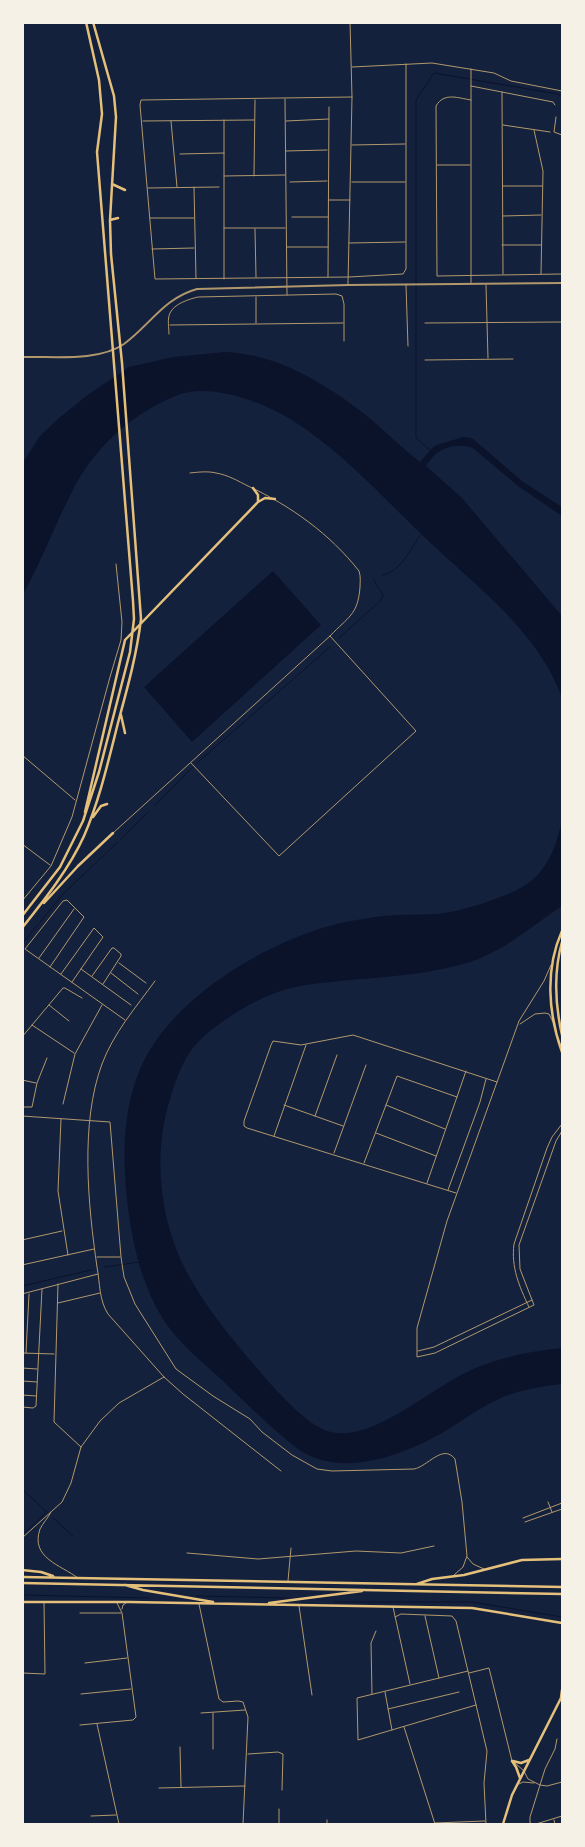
<svg xmlns="http://www.w3.org/2000/svg" width="585" height="1847" viewBox="0 0 585 1847" font-family="Raleway,sans-serif">
<style>
.water{fill:#0b132b}
.lines{fill:none;stroke-linecap:round;stroke-linejoin:round}
.stream{stroke:#0b132b;stroke-width:1}
.minor{stroke:#b1986c;stroke-width:1}
.tertiary{stroke:#b1986c;stroke-width:2}
.primary{stroke:#e5c07b;stroke-width:2.5}
.motorway{stroke:#e5c07b;stroke-width:2.5}
</style>
<rect width="100%" height="100%" fill="#14213d"/>
<path class="water" d="M225,352C278,354 326,384 367,416C385,431 402,448 420,462L434,446L463,437L472,438L522,481L562,507V516L518,486L474,449C464,443 445,446 436,454C432,457 429,462 426,466L462,498L562,616V698C537,629 474,585 422,535C381,495 335,445 285,416C259,401 211,384 181,394C137,410 97,444 75,486C56,521 43,559 23,594V463L39,437L59,418L89,394L129,367L173,357Z
M273,571L321,625L192,742L144,687Z
M562,820V906C531,926 504,952 467,963C427,975 382,977 340,981C324,983 307,984 291,988C261,996 232,1013 208,1033C186,1050 178,1073 170,1099C152,1156 160,1226 190,1278C208,1310 232,1339 256,1367C272,1386 307,1427 331,1432C374,1442 432,1387 471,1370C500,1357 531,1351 562,1348V1384C543,1386 519,1390 501,1398C480,1407 461,1422 442,1433C399,1457 337,1480 294,1446C269,1426 247,1404 224,1382C207,1366 189,1352 174,1334C139,1292 128,1227 125,1174C123,1138 126,1103 140,1069C169,1002 252,951 319,929C337,923 356,920 375,917C396,914 416,915 437,914C460,912 508,897 527,884C548,870 557,844 562,820Z"/>
<g class="lines">
<path class="stream" d="M431,451L416,438V100L434,73L558,94L562,97
M382,575C400,573 412,547 421,534
M339,638L380,601L383,596C382,589 375,587 374,579
M197,763L330,647
M154,806L193,767
M121,839L148,812
M22,944L63,894L118,842
M104,1267L140,1262
M22,1286L91,1270
M22,1489L48,1513
M53,1518L73,1536
M22,1535L46,1513
M22,1595L150,1598
M197,1596L288,1598
M334,1602H472L562,1617"/>
<path class="minor" d="M352,67L432,63L494,73L511,81L562,91
M471,86L553,102L555,105
M502,92L503,274
M352,97L141,100L140,105L155,279L349,277L403,274L406,269V64
M285,99L287,295
M471,100C458,98 444,92 436,106L437,276L562,274
M556,117L554,132L562,135
M224,120V279
M143,121L254,120
M171,121L177,187
M286,121L329,119
M503,125L550,132
M534,130L543,171L541,274
M352,145L405,144
M286,151L327,150
M180,154L224,153
M437,165H470
M224,176L285,175
M254,176L255,100
M290,182L327,181
M352,182H405
M503,186H542
M194,187L196,278
M148,188L219,187
M329,200H350
M503,216L541,215
M292,217H328
M150,218H194
M224,228H285
M255,229L256,277
M349,243L405,242
M502,245H541
M287,247H328
M152,249L194,248
M328,277L329,107
M348,284L352,97L350,22
M471,284V69
M406,285L408,346
M486,285L488,358
M256,297V323
M425,323L562,322
M170,325L343,323
M169,334C169,328 167,319 170,313C174,304 189,299 198,297L336,294L342,296L344,304V341
M425,360L513,359
M22,755L75,800
M191,763L279,856L416,731L330,636
M113,833L330,636C348,617 358,615 360,587C360,582 361,577 359,571C330,534 291,506 248,486C238,481 228,475 216,473C208,471 199,472 190,473
M22,844L50,865
M22,901L51,866L72,817L110,677L121,640L122,622L116,564
M39,958L74,909
M119,963L146,983
M551,965L544,981L519,1021L447,1221L417,1328V1357L435,1353L534,1305L520,1269L519,1245L556,1141L562,1131
M50,967L84,917L67,900L63,901L25,949L125,1020
M81,969L131,1005
M111,973L138,994
M61,974L94,928L103,937L72,982
M92,976L112,948H114L121,954V956L103,984
M155,981C136,1007 113,1034 102,1064C80,1123 88,1205 97,1267C100,1283 99,1300 108,1314L164,1377L183,1394L281,1471
M49,1005L69,1021
M520,1024L535,1014L545,1013L549,1014L553,1022
M32,1025L74,1053
M22,1037L63,988H65L82,998
M22,1080L36,1083
M63,1104L75,1054L102,1005
M284,1105L343,1126
M386,1105L445,1129
M22,1107H32L37,1083L47,1058
M22,1116L110,1122L121,1257L124,1277L135,1304L176,1369L213,1396L250,1419L262,1432L292,1455L317,1469L332,1471L414,1469C427,1467 443,1443 455,1459L462,1502L467,1556L463,1567L454,1575
M315,1116L337,1055
M61,1119L58,1191L68,1255
M376,1133L436,1156
M274,1136L306,1045
M334,1153L366,1065
M364,1163L397,1076L457,1097
M427,1183L466,1071
M448,1190L480,1102L486,1079
M456,1193L247,1128L244,1126V1121L271,1045L273,1041L301,1045L353,1035L497,1082
M22,1240L62,1231
M97,1257H120
M22,1265L94,1249
M58,1284L54,1422L81,1447
M22,1294L98,1274
M58,1303L100,1293
M529,1307C519,1286 511,1267 514,1244L547,1148L552,1137L562,1124
M418,1351L434,1347L532,1300
M22,1353L54,1354
M26,1353L29,1294
M22,1368L37,1369
M22,1381L37,1382
M22,1395L36,1396
M22,1407L33,1408L36,1406L42,1289
M548,1502L552,1512
M51,1512C48,1518 43,1523 40,1529C30,1558 61,1565 78,1578
M523,1518L562,1503
M525,1522L562,1509
M22,1538L62,1502L71,1483L81,1447L100,1421L119,1403L164,1377
M187,1553L258,1559L356,1551L401,1553L434,1546
M467,1557L473,1564L484,1569
M288,1581L291,1548
M199,1604L219,1699L223,1702L238,1701L243,1702L248,1717L243,1824
M299,1606L312,1695
M393,1607L410,1684
M122,1609L123,1605L126,1603
M80,1613H121
M425,1616L439,1678
M395,1617L401,1614L452,1616L456,1621L487,1751L484,1783L486,1824
M85,1663L127,1658
M468,1671L357,1698L358,1740L476,1705
M22,1673L45,1674L44,1602
M469,1673L489,1668L512,1761
M385,1692L392,1730
M81,1694L131,1689
M372,1694L371,1643L376,1631
M388,1709L459,1692
M201,1713L245,1710
M97,1724L119,1824
M80,1725L133,1720L136,1717L122,1613L117,1603
M404,1727L435,1824
M180,1747L181,1787
M213,1749V1713
M248,1754L278,1752L283,1754L282,1790
M515,1763L524,1771L528,1779L540,1785L547,1786L562,1782
M519,1784L523,1782L534,1783
M159,1788L245,1786
M91,1816L116,1815
M327,1820V1824
M554,1820L555,1824
M435,1823L485,1821
M279,1824V1809
M533,1824L530,1823V1817L545,1769L555,1749L557,1739
M536,1824L562,1816"/>
<path class="tertiary" d="M22,357C53,356 98,362 124,344C150,325 164,298 197,289L348,285L562,283"/>
<path class="primary" d="M562,931C545,969 548,1013 562,1052
M562,942C553,974 555,1004 562,1035
M512,1761L516,1767L520,1778
M513,1761L521,1763L529,1760
M503,1824L512,1795L561,1698L562,1690"/>
<path class="motorway" d="M112,184L125,190
M110,220L118,218
M253,488L258,495V502
M121,715L125,733
M85,812L125,640L258,502L265,498L275,499
M93,817L101,806L107,804
M44,903L78,866L113,833
M22,916L60,867L83,821L99,772L130,652L134,619L133,601L97,152L102,114L99,80L86,22
M22,928C45,899 69,869 84,836C100,799 109,758 119,719C128,686 137,653 141,619L122,363L111,254L110,220L116,117L114,96L93,22
M22,1570L41,1572L53,1576
M22,1577L562,1587
M22,1583L562,1594
M417,1584L432,1579L464,1575L522,1560L562,1559
M125,1585L143,1590L213,1602
M22,1602H129L472,1608L562,1623
M269,1603L362,1591"/>
</g>
<rect width="585" height="1847" fill="none" stroke="#f6f1e7" stroke-width="48"/>
</svg>
